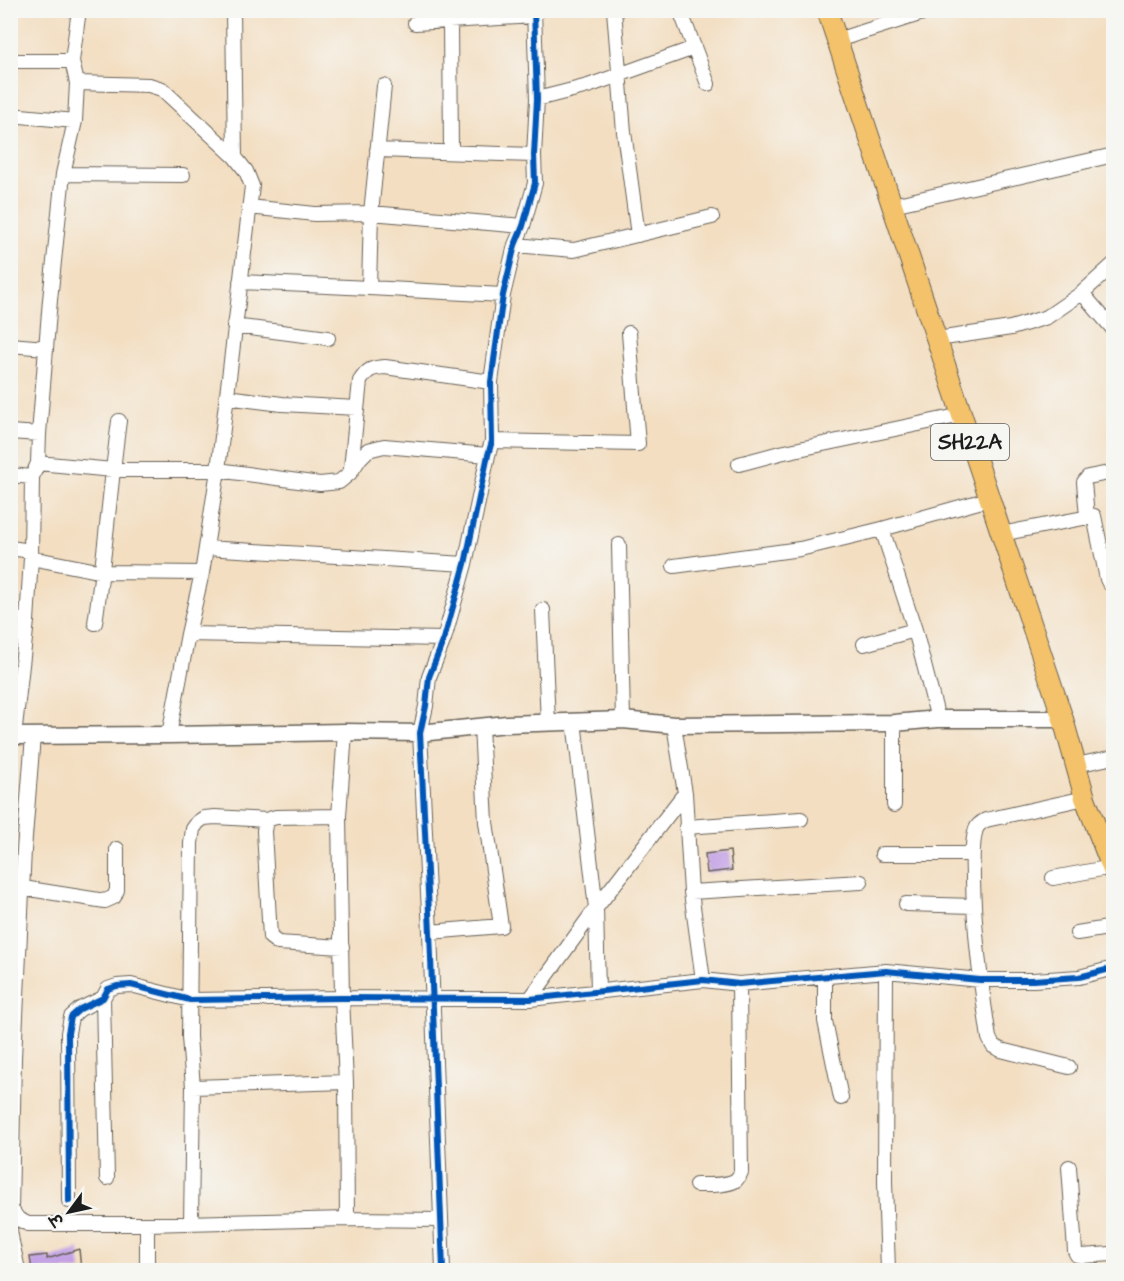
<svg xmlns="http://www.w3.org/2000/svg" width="1124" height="1281" viewBox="0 0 1124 1281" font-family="'Architects Daughter','Playpen Sans Deva',sans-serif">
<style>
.building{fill:#bf9be4}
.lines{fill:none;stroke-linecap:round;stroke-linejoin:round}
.minor-casing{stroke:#676056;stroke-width:16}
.tertiary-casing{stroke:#676056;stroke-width:19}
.primary-casing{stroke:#676056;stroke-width:22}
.minor{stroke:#fff;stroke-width:14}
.tertiary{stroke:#fff;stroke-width:16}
.primary{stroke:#f3c26a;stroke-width:20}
.cycleway-casing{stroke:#f6f6f2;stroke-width:10}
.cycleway{stroke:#0057b8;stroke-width:6}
.labels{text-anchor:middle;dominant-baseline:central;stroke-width:4.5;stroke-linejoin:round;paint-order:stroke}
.shield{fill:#f6f6f2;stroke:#5d5d5c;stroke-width:1.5}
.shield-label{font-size:21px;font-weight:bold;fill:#1c1c1c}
</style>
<rect width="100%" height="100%" fill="#f6f6f2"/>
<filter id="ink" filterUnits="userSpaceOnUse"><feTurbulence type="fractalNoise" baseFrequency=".0167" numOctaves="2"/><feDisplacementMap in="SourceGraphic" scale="12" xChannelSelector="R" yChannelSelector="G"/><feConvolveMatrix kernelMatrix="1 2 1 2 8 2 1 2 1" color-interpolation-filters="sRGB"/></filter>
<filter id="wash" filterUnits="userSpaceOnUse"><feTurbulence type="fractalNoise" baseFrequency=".008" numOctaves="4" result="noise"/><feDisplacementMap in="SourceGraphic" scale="24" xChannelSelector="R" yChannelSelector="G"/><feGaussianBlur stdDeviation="1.35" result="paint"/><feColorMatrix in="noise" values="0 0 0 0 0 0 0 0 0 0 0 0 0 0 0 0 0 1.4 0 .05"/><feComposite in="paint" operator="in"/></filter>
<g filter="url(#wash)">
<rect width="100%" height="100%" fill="#f3dec1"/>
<g id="blocks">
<path class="building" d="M730,851L732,870L707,873L705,854Z
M79,1249L81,1270H32L30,1257L47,1255V1259Z"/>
</g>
</g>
<g filter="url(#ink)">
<use href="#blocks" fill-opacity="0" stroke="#676056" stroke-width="1.5"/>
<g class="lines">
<g class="minor-casing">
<path id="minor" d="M233,10L235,157
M614,10L624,132L638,235
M680,10L708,84
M450,21L451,152
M415,23L535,16
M837,40L932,10
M10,61H72
M77,83L149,85L162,89L235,157L246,171L252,186L218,470L206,548L202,573L188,634L169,735
M384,86L371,213L369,288L503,295
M537,99L588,86L694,48
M10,115L75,121
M377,150L534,155
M63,174L183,175
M893,205L1114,155
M249,207L315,214L371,213L523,226
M515,245L574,250L712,217
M240,282L369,288
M1082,293L1114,330
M234,326L328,338
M937,339L1011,328L1047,317L1082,293L1114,264
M10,345L46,348
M226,397L282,404L357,408
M10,432L39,434
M492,441L638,444L629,333
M38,463L113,470H218L320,484L339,482L350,473L360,458L368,450L384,446L488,455
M739,464L780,453L962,415
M351,468L360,381C368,369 371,368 385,367L491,382
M10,475L32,477
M1087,517L1084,482L1088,477L1114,472
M1001,534L1094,516L1107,579L1109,583L1114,584
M619,545L623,720
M10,548L31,551
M206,548L465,564
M31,558L103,572L202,573
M674,566L800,549L882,529
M543,610L548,723
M10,619L27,621
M95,623C105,556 110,488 119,421
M188,634L444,639
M864,644L915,630
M938,719L915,630L882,529L989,499
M574,721L596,908L598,991
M674,725L685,793L691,892L861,882
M345,732L339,816L342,998L346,1082L347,1219
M14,736L27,621L31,558L32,477L38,463L39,434L50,300L63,174L75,121L77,83L72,61L79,10
M33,736L24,850L14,1058L11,1209L18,1219L28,1224H147V1270
M1076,765L1114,757
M894,805V723
M339,816L276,817L266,820L264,831L270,937L278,943L342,947
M686,827L801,819
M882,854H973
M1053,878L1112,867
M23,888L105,901L114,897L117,890V849
M691,892L703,980
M906,904L974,906
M430,932L501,926L486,822L481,726
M1077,933L1114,927
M886,971L885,1182L888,1270
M825,976V1021L841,1098
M103,998L107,1178
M530,999L596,908L685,793
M1069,1067L1001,1050L993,1046L989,1038C981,986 974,933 973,880C973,864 971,844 976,829C978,824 982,822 986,820L1085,798
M193,1087L346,1082
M1069,1167L1075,1251L1077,1255L1082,1256L1111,1254L1114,1255
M696,1185C706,1185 728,1186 736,1180C738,1178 740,1175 741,1172L739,984
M69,1201L68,1033L71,1017L80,1009L103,998L108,989L117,986L131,985L190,1000L342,998L530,999L703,980L739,984L886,971L980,980H1033L1079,977L1114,968
M191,1223L193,1087L189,1037L191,843L193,829L198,822L204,818L215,817L266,820
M147,1224L347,1219L441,1220
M10,1230L12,1242L18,1270
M443,1270L430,932L420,733L426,706L429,677L444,639L465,564L488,455L492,441L491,382L503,295L515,245L523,226L535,183L534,155L537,99L534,10"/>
</g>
<g class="tertiary-casing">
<path id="tertiary" d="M10,736L169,735L345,732L420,733L507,724L623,720L674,725L894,723L938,719H1063"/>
</g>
<g class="primary-casing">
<path id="primary" d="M827,10L1063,719L1085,798L1114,873"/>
</g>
<use href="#minor" class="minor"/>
<use href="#tertiary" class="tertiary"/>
<use href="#primary" class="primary"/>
<g class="cycleway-casing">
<path id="cycleway" d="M69,1201L68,1033L71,1017L80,1009L103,998L108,989L117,986L131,985L190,1000L342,998L530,999L703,980L739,984L886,971L980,980H1033L1079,977L1114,968
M443,1270L430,932L420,733L426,706L429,677L444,639L465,564L488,455L492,441L491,382L503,295L515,245L523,226L535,183L534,155L537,99L534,10"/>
</g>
<use href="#cycleway" class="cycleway"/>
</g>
</g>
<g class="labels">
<rect class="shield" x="931" y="424" width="78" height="36" rx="4.5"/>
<g class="shield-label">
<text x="970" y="442">SH22A</text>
</g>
</g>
<rect width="1124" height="1281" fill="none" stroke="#f6f6f2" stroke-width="36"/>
<g transform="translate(69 1212) rotate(237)" stroke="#f6f6f2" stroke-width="4.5" paint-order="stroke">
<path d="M0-4.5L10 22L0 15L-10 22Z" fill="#1c1c1c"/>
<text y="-9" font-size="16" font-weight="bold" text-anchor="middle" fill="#1c1c1c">उ</text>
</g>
</svg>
